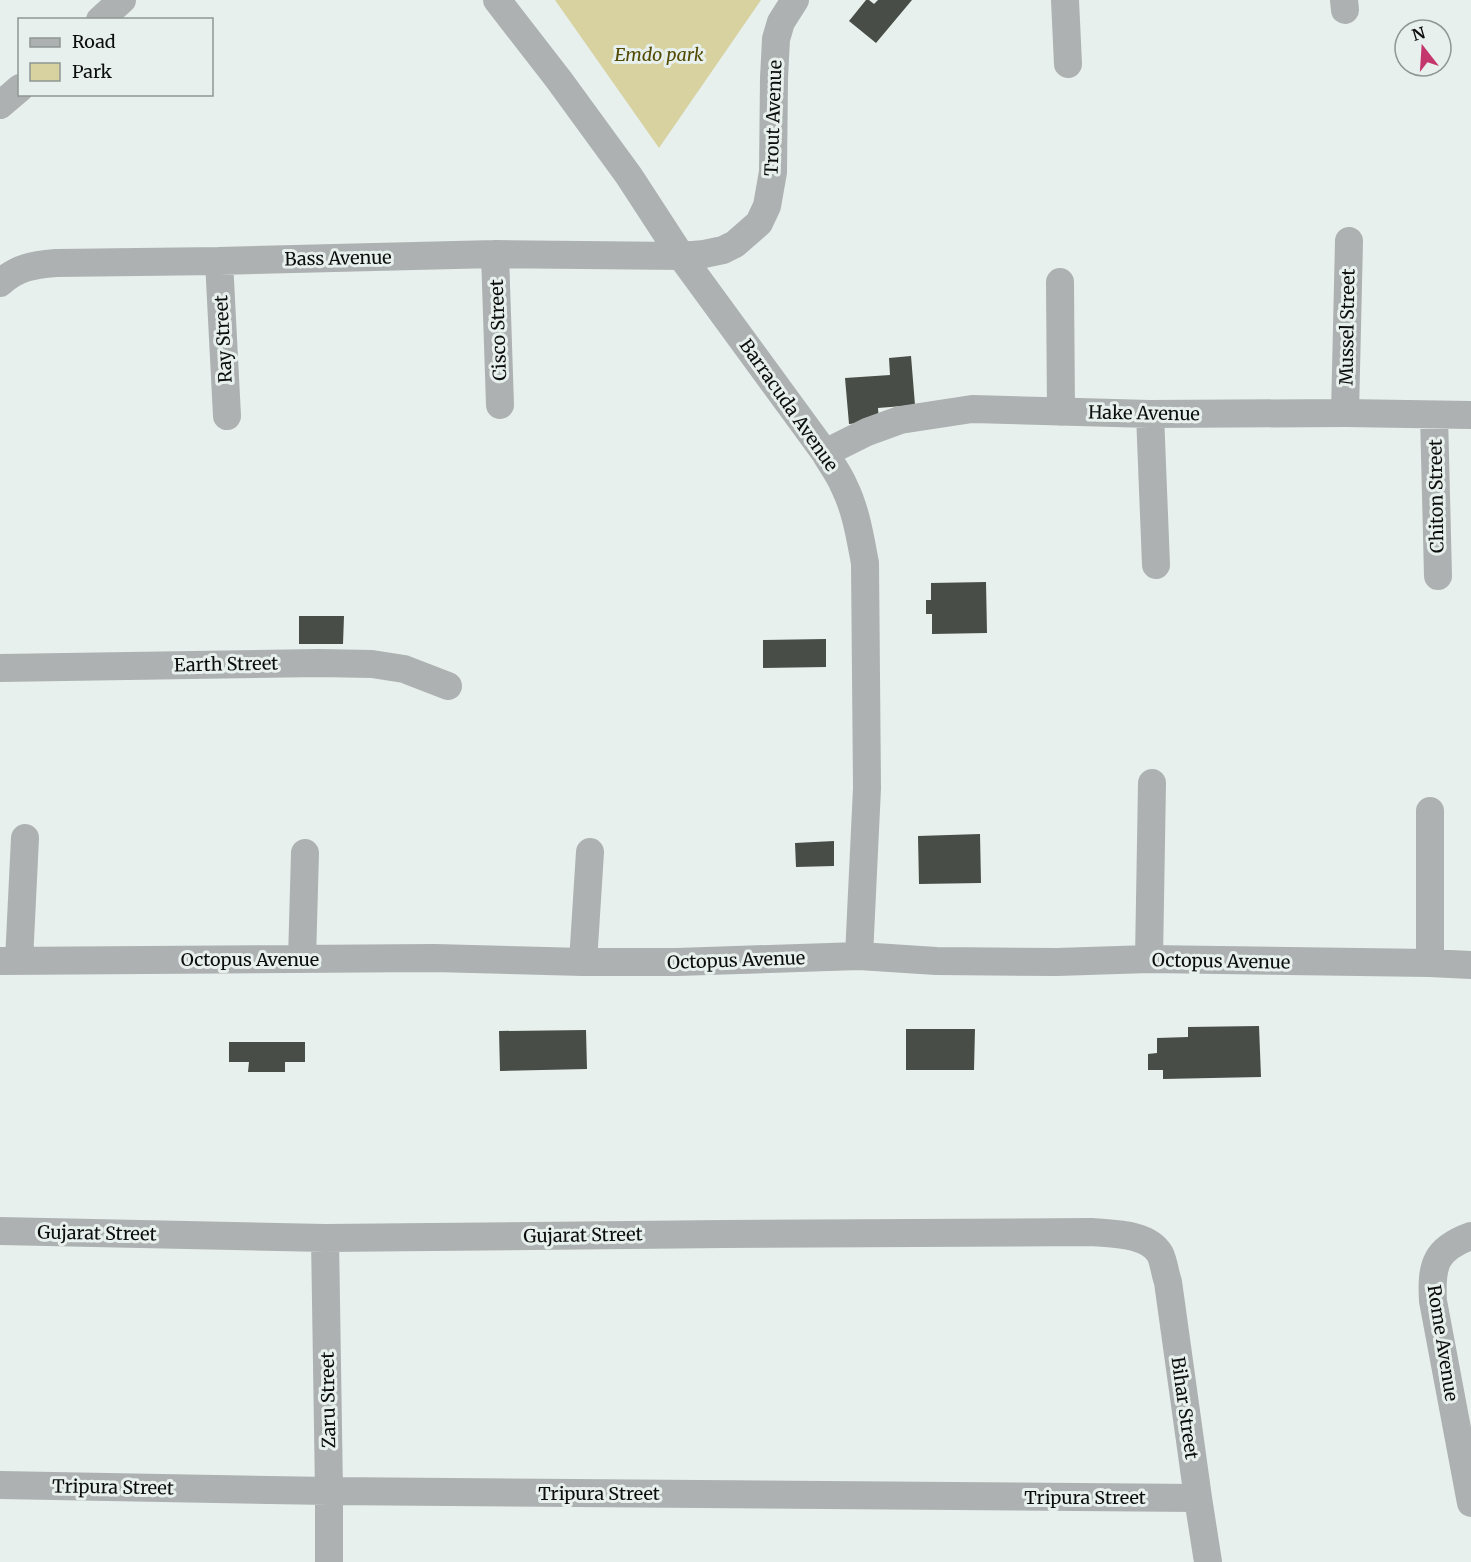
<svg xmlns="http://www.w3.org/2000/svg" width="1471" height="1562" viewBox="0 0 1471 1562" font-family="Merriweather,serif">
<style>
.green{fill:#d7d2a0}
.building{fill:#494d47}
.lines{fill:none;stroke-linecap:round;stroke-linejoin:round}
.minor{stroke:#adb1b1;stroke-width:28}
.labels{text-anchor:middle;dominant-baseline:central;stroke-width:6;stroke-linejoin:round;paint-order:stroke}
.park-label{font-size:18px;font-style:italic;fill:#524a03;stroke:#e7f0ec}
.street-label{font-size:18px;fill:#0c0e0d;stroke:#e7f0ec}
</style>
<rect width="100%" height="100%" fill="#e7f0ec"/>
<path class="green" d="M555,0H761L659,148Z"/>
<path class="building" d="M866,0H869L874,4L878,0H912L876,43L849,21Z
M911,356L915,405L878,408L879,421L849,424L845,378L890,375L889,358Z
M986,582L987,633L932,634V614H926V600H931V583Z
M299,616H344L343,644H299Z
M826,639V667L763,668V640Z
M980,834L981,883L919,884L918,836Z
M834,841V866L796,867L795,843Z
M1259,1026L1261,1077L1163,1079V1070H1148V1054L1157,1053V1038L1188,1037V1027Z
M906,1029H975L974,1070H906Z
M586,1030L587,1069L500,1071L499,1031Z
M229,1042H305V1062H285V1072H248L249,1062H229Z"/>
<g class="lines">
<path class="minor" d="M497,0L559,80L629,176L681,256L825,453C831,464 839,474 844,486C856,510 860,537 865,563L867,788L859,956
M1065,0L1068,64
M1344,0L1345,10
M100,20L122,0
M0,105L20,88
M495,254L500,405
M219,261L227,416
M1060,282L1061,412
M0,283C18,267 33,265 56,263L219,261L495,254L681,256L704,254L723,250L735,244L759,223L767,206L773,172L774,78L776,39L781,22L795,0
M1345,413L1349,241
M1150,414L1156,565
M1434,415L1438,576
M825,453L867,432L900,420L972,409L1150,414L1345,413L1471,415
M0,668L319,663L372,664L404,669L448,686
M302,959L305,853
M1149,959L1152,783
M0,961L434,958L583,962H677L859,956L936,961L1057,962L1149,959L1430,963L1471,965
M19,961L25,838
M583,962L590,852
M1430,963V811
M0,1231L325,1238L724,1234L1092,1232C1113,1234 1148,1233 1160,1254C1164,1262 1165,1274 1168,1282L1198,1498L1208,1562
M1471,1236C1435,1249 1431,1265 1433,1301L1471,1503
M325,1238L329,1491V1562
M0,1485L329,1491L1198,1498"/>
</g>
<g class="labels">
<g class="park-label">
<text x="659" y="54">Emdo park</text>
</g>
<g class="street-label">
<text transform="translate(773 118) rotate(-88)">Trout Avenue</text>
<text transform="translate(338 258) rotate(-1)">Bass Avenue</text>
<text transform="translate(1347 327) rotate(-89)">Mussel Street</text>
<text transform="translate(498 330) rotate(-92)">Cisco Street</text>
<text transform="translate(223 339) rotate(-93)">Ray Street</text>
<text transform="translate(789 405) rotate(55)">Barracuda Avenue</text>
<text transform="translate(1144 413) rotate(1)">Hake Avenue</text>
<text transform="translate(1436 496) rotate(-91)">Chiton Street</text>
<text transform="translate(226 664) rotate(-1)">Earth Street</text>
<text x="250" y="959">Octopus Avenue</text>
<text transform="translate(736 960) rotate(-2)">Octopus Avenue</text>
<text transform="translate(1221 961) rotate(1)">Octopus Avenue</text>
<text transform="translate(97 1233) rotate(1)">Gujarat Street</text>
<text transform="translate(583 1235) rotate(-1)">Gujarat Street</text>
<text transform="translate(1443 1343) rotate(81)">Rome Avenue</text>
<text transform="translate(328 1400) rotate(-91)">Zaru Street</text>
<text transform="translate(1185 1408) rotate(82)">Bihar Street</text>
<text transform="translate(113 1487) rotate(1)">Tripura Street</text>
<text x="599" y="1493">Tripura Street</text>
<text x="1085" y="1497">Tripura Street</text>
</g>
</g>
<rect x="18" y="18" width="195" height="78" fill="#e7f0ec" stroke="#8f9693" stroke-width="1.5"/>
<rect x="30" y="38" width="30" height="9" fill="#adb1b1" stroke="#8f9693" stroke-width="1.5"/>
<text x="72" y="48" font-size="18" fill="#0c0e0d">Road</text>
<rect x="30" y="63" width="30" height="18" fill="#d7d2a0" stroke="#8f9693" stroke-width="1.5"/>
<text x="72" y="78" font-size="18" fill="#0c0e0d">Park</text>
<g transform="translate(1423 48) rotate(343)"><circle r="28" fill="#e7f0ec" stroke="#8f9693" stroke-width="1.5"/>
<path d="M0-4.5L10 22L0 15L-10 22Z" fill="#c3376d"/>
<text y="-9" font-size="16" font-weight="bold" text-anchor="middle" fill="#0c0e0d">N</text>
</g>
</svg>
